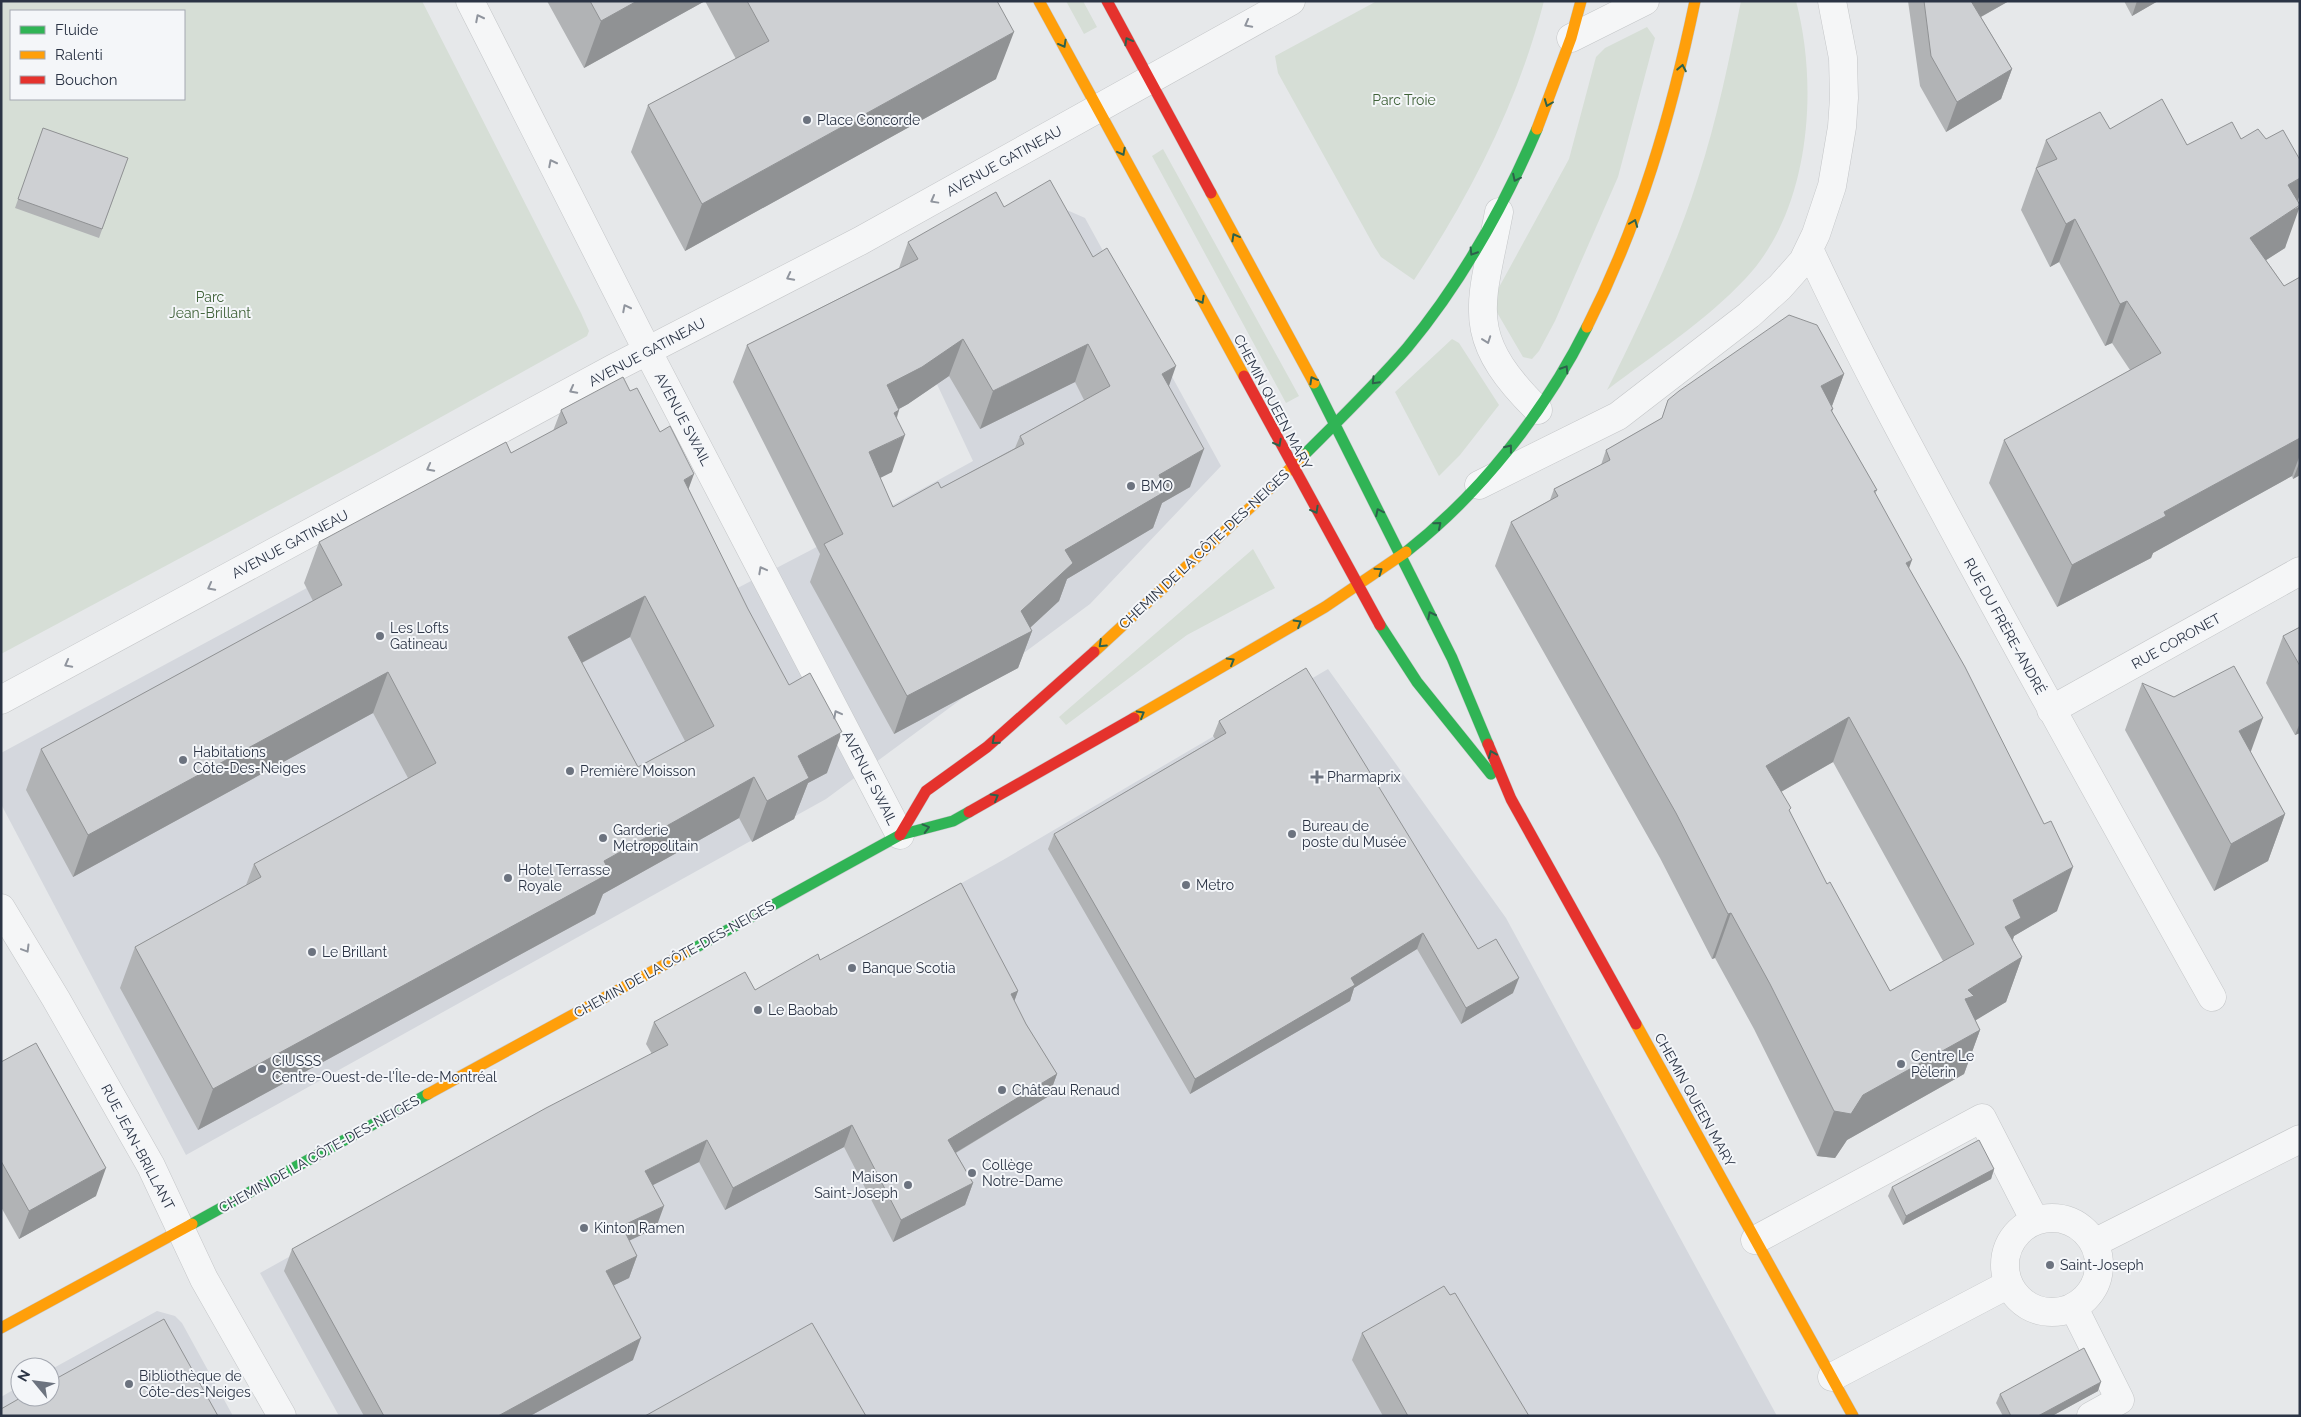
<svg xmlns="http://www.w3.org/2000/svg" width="2301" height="1417" viewBox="0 0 2301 1417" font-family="Raleway,sans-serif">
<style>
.built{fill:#d4d7dd}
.green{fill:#d6ded6;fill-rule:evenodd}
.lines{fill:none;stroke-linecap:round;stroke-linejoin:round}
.street-casing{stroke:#c4c6c8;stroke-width:29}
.fast-casing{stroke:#c4c6c8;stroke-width:12}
.slow-casing{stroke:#c4c6c8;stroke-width:12}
.jam-casing{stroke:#c4c6c8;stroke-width:12}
.street{stroke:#f5f6f7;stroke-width:28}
.fast{stroke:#30b455;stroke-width:11}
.slow{stroke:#ff9f0a;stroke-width:11}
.jam{stroke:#e5322d;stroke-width:11}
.wall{fill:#b1b3b5;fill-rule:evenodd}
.shaded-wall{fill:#909294}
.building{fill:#ced0d3;stroke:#909294;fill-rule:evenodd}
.oneway{stroke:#90959e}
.oneway2{stroke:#2d614b}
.poi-dot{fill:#6c737f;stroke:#f4f6f9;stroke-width:2}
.labels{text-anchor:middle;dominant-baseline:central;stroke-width:4;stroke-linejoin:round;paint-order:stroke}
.park-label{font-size:14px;fill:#3f6138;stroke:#f4f6f9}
.poi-label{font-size:14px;fill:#2b3445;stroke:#f4f6f9;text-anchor:start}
.street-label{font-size:14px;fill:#2b3445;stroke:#f4f6f9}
</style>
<rect width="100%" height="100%" fill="#e6e8ea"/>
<path class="built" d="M1044,200L1085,218L1221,466L1090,604L826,799L186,1155L1,804V753L631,413L728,593L811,550L973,461L935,380Z
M1328,669L1506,918L1777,1416H339L260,1273L1003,860Z
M157,1311L175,1316L182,1323L233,1416H1V1397L20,1386V1397H50V1370Z"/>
<path class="green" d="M1,1H422L581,313L589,331L587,336L380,451L1,654ZM11,11H184V99H11Z
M1066,1H1083L1097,27L1084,34Z
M1377,1H1544C1518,102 1471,194 1414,280L1381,257L1374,246L1278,73L1275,56Z
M1741,1H1796C1819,88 1810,210 1746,278C1705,322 1654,354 1607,390C1641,322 1675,251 1698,178C1717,120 1729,61 1741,1Z
M1647,27L1655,38L1618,177L1555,321L1539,351L1532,359L1523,357L1495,309L1497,291L1569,159L1596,57L1605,48Z
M1163,149L1299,396L1286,403L1152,156Z
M1452,339L1459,343L1499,405L1460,455L1439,476L1395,392Z
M1253,549L1275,588L1187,635L1066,725L1059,717Z"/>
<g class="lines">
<g class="street-casing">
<path id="street" d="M470,1L648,352L900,835
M1571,38L1645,1
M1499,212C1481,307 1462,335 1538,410
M1809,249C1856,350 1909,447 1962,545C2044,697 2128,847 2212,997
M1479,485L1618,416L1749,315L1780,287L1803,261L1816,234L1832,186L1842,127L1844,98L1843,58L1832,1
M1,700L614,368L860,241L1291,1
M2051,710L2300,571
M1,908L56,999L151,1166L204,1279L282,1416
M2005 1265a47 47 0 1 1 94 0a47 47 0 1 1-94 0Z
M1755,1240L1982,1118L2035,1221
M2094,1243L2300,1139
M2074,1308L2120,1400L2091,1416
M1832,1377L2009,1284"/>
</g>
<g class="fast-casing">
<path id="fast" d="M1314,383L1452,658L1488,744
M1304,455C1339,420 1375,385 1407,348C1461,283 1504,206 1537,129
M1406,552C1481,493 1544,413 1587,327
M1380,625L1417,682L1491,774
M684,954L900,835L953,821L969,812
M192,1224L428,1094"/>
</g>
<g class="slow-casing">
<path id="slow" d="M1039,1L1244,376
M1537,129L1571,38L1581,1
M1211,193L1314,383
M1587,327C1640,222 1671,116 1695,1
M1094,652L1253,505L1304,455
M1134,718L1325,607L1406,552
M1636,1024L1853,1416
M428,1094L684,954
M1,1328L192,1224"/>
</g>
<g class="jam-casing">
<path id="jam" d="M1107,1L1211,193
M1244,376L1380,625
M1488,744L1511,799L1636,1024
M969,812L1134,718
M900,835L926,791L987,747L1094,652"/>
</g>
<use href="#street" class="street"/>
<use href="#fast" class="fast"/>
<use href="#slow" class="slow"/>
<use href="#jam" class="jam"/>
</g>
<path class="wall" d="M547,1H997L996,79L685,251L631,152L648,105L736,59L705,1L584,68Z
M1908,1H2009L1981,17L2012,69L2001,99L1946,132L1920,86Z
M2124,1H2158L2132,16Z
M43,128L128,158L99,238L15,208Z
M2110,129L2187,145L2241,139L2297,201L2285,248L2266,260L2284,286L2300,277V475L2293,479L2292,476L2153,553L2151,558L2057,607L1989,483L2004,440L2130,370L2112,343L2105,346L2059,262L2050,267L2021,210L2046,140Z
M1004,207L1093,257L1169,386L1190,487L1162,503L1153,528L1067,579L1059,601L1030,628L1032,631L1018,668L894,734L810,582L820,554L733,382L747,345L899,268L908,242ZM949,376L980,429L1075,382L1084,400L1020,436L1015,448L941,488L893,507L880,478L892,472L897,418L899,410V409L908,404Z
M1844,374L1832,406L1833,409L1832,412L1877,490L1875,494L1909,569L2057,911L2014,936L2013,940L2022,957L2006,1002L1975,1020L1980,1030L1964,1074L1847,1140L1835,1158L1817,1156L1754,1029L1715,958L1712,959L1660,858L1495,566L1511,522L1550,500L1554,489L1601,465L1606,450L1662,418L1668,400ZM1833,762L1943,961L1890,991L1827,884L1790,812L1781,792Z
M630,391L689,490L827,773L808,783L794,819L752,842L739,818L603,894L595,914L198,1130L120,988L135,947L246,885L254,864L408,778L373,713L73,877L26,790L41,749L313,601L304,583L319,542L511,453L553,431L561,410ZM630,637L685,741L638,767L582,663Z
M2300,627V733L2295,735L2266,683L2283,636Z
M2142,683L2251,753L2285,814L2268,861L2214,891L2125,730Z
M1219,721L1478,949L1513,993L1461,1024L1417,949L1354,988L1350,1001L1190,1094L1048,849L1054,834L1215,739L1213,736Z
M820,960L1018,991L1014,1001L1026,1024L1057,1074L1049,1096L956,1153L973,1183L965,1205L893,1242L844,1147L725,1210L699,1162L653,1185L656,1228L629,1240L637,1256L629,1278L614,1285L633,1360L530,1416H364L284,1271L292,1249L652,1054L646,1044L654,1022L755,990Z
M1,1062L96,1196L19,1239L1,1207Z
M1994,1169L1991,1179L1903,1225L1888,1196L1892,1187Z
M1362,1333L1529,1416H1383L1352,1360Z
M2098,1391L2052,1416H2003L1996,1403L2000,1394Z"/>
<path class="shaded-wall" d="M637,1H705L584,68L601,21Z
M1969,1H2009L1959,29Z
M2137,1H2158L2132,16Z
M1014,32L996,79L685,251L702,204Z
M2012,69L2001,99L1946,132L1957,102Z
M2300,178V194L2295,209L2300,206L2285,248L2235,280L2250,238L2288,185Z
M2075,219L2059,262L2050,267L2066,224Z
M2127,301L2112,343L2105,346L2120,304Z
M963,339L949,376L908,404L873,423L887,385Z
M1088,344L1075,382L980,429L993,391Z
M1176,366L1163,403L1162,374Z
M1844,374L1827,419L1821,386Z
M899,410L887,444L905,435L892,472L856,490L869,452L894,413Z
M2300,438V455L2292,476L2153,553L2151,558L2057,607L2072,565L2164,512Z
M1204,449L1190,487L1162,503L1153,528L1067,579L1059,601L1020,637L1032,631L1018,668L894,734L907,696L1021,611L1065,550L1159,475Z
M2300,461V475L2293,479Z
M694,474L679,515L684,480Z
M1912,560L1896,604L1906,563Z
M645,596L630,637L553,678L568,637Z
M388,672L373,713L73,877L88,835Z
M1849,717L1833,762L1749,810L1766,766Z
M2263,718L2246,765L2239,731Z
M2300,723V733L2295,735Z
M842,732L827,773L808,783L794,819L752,842L767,801L798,756Z
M754,777L739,818L603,894L595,914L198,1130L213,1089L604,861Z
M2285,814L2268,861L2214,891L2231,844Z
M2073,867L2057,911L2014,936L2004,962L1989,971L2013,900Z
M1731,913L1715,958L1712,959L1728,914Z
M1423,933L1417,949L1354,988L1350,1001L1190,1094L1195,1079L1351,978Z
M2022,957L2006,1002L1963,1028L1949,1044L1968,990Z
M1519,978L1513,993L1461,1024L1466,1008Z
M1018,991L1010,1013L1011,994Z
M1980,1030L1964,1074L1847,1140L1835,1158L1817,1156L1834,1111Z
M1057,1074L1049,1096L940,1162L948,1140Z
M852,1125L844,1147L725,1210L733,1188Z
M707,1140L699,1162L637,1193L645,1171Z
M106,1168L96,1196L19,1239L29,1211Z
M1994,1169L1991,1179L1903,1225L1906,1216Z
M973,1183L965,1205L893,1242L901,1220Z
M664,1206L656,1228L614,1248L622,1226Z
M637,1256L629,1278L598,1293L606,1271Z
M641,1338L633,1360L530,1416H498Z
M2101,1382L2098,1391L2052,1416H2038Z"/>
<path class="building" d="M590,1H637L601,21Z
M747,1H997L1014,32L702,204L648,105L769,41Z
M1924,1H1971L2012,69L1957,102L1931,56Z
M2162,99L2187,145L2232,122L2241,139L2258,129L2266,139L2283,130L2300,160V178L2288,185L2300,205L2250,238L2284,286L2300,277V438L2164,512L2166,516L2072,565L2004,440L2161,353L2127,301L2120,304L2075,219L2066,224L2036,168L2057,159L2046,140L2100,112L2110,129Z
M43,128L128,158L102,229L18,199Z
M1050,180L1093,257L1107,248L1176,366L1162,374L1204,449L1159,475L1166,491L1065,550L1073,563L1021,611L1032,631L907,696L824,544L843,534L747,345L918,259L908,242L996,192L1004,207ZM963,339L993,391L1088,344L1110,386L1020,436L1024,444L941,488L938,482L893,507L869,452L905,435L894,413L899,410L887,385L922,367Z
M1789,315L1817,325L1844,374L1821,386L1833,409L1831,410L1877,490L1874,491L1912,560L1906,563L1965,667L2044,824L2051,821L2073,867L2013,900L2021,918L2005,927L2022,957L1968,990L1974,996L1965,999L1980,1030L1863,1095L1851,1114L1834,1111L1770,984L1731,913L1728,914L1676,813L1511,522L1558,496L1554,489L1610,460L1606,450L1662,418L1668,400L1679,391ZM1849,717L1974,944L1890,991L1830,882L1827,884L1789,810L1791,808L1766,766Z
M623,377L630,391L637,388L660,432L670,426L694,474L684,480L748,609L789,685L810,673L842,732L798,756L809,778L767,801L754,777L604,861L610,873L213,1089L135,947L261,877L254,864L436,763L388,672L88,835L41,749L342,585L319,542L506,442L511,453L567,423L561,410ZM645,596L714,726L638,767L568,637Z
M2300,627V666L2283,636Z
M2234,666L2263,718L2239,731L2285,814L2231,844L2142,683L2174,697Z
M1306,668L1478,949L1496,939L1519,978L1466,1008L1423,933L1351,978L1355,985L1195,1079L1054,834L1226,733L1219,721Z
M961,883L1018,991L1011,994L1026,1024L1057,1074L948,1140L973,1183L901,1220L852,1125L733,1188L707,1140L645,1171L664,1206L622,1226L637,1256L606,1271L641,1338L498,1416H384L292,1249L546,1108L668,1045L654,1022L745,972L755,990L818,954L820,960Z
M36,1043L106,1168L29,1211L1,1161V1062Z
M1979,1140L1994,1169L1906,1216L1892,1187Z
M1444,1286L1450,1295L1455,1293L1529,1416H1408L1362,1333Z
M164,1319L218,1416H1V1409L22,1397H50V1382Z
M812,1323L866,1416H645Z
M2084,1348L2101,1382L2038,1416H2011L2000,1394Z"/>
<defs><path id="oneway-chevron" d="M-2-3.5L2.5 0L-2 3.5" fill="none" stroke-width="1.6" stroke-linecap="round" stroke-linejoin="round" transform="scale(1.25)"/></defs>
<g class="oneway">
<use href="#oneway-chevron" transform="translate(479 18) rotate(-117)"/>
<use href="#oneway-chevron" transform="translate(1248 24) rotate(152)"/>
<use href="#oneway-chevron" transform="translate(552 163) rotate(-117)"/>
<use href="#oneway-chevron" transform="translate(934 200) rotate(151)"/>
<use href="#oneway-chevron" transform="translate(790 277) rotate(153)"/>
<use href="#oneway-chevron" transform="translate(626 308) rotate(-117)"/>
<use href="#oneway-chevron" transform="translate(1487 340) rotate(70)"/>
<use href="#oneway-chevron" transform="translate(573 390) rotate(152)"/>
<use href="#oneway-chevron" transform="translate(430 468) rotate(152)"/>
<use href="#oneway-chevron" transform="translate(762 570) rotate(-118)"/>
<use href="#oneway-chevron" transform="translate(211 587) rotate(152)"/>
<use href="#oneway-chevron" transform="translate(68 664) rotate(152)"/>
<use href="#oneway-chevron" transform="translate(837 714) rotate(-118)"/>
<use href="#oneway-chevron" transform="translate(26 949) rotate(59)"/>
</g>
<g class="oneway2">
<use href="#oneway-chevron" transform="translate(1128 41) rotate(-119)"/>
<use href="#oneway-chevron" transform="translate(1063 44) rotate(61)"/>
<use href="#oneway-chevron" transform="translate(1682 68) rotate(-79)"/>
<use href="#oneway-chevron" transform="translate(1548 103) rotate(111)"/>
<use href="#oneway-chevron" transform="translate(1122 152) rotate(62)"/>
<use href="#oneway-chevron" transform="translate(1516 178) rotate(116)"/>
<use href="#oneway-chevron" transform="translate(1634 223) rotate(-69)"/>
<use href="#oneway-chevron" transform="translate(1235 237) rotate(-119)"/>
<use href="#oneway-chevron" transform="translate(1473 252) rotate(122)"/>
<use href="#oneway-chevron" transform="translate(1201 300) rotate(61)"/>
<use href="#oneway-chevron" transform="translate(1565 369) rotate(-58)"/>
<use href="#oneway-chevron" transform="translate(1313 380) rotate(-119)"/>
<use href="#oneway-chevron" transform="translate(1375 381) rotate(134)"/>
<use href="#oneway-chevron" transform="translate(1278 443) rotate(62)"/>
<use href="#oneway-chevron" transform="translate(1509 448) rotate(-52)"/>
<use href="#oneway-chevron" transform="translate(1315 510) rotate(61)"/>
<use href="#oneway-chevron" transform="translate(1379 512) rotate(-116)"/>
<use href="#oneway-chevron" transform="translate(1438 525) rotate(-40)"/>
<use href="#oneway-chevron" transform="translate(1379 571) rotate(-35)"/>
<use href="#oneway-chevron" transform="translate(1431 615) rotate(-117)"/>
<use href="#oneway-chevron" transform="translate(1298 623) rotate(-31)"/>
<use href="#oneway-chevron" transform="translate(1102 644) rotate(137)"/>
<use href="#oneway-chevron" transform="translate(1231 661) rotate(-30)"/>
<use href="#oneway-chevron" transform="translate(1141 714) rotate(-30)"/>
<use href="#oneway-chevron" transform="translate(995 741) rotate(139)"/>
<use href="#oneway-chevron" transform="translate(1492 754) rotate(-113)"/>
<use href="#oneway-chevron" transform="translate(995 797) rotate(-30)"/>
<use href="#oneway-chevron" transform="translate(926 828) rotate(-15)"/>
</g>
<g class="poi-dot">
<circle cx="807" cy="120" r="5"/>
<circle cx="1131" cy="486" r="5"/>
<circle cx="380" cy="636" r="5"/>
<circle cx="183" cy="760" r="5"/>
<circle cx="570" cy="771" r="5"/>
<path d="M1314.5 769.5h5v5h5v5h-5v5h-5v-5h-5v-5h5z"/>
<circle cx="1292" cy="834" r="5"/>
<circle cx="603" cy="838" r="5"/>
<circle cx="508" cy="878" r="5"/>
<circle cx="1186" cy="885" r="5"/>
<circle cx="312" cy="952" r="5"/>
<circle cx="852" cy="968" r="5"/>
<circle cx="758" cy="1010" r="5"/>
<circle cx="1901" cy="1064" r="5"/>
<circle cx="262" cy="1069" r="5"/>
<circle cx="1002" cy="1090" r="5"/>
<circle cx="972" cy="1173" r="5"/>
<circle cx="908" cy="1185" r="5"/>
<circle cx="584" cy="1228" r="5"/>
<circle cx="2050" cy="1265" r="5"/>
<circle cx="129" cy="1384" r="5"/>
</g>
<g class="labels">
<g class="park-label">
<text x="1404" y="100">Parc Troie</text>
<text x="210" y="297">Parc<tspan x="210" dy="16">Jean-Brillant</tspan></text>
</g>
<g class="poi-label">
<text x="817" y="120">Place Concorde</text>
<text x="1141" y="486">BMO</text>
<text x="390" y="628">Les Lofts<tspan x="390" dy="16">Gatineau</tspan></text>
<text x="193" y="752">Habitations<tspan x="193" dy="16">Côte-Des-Neiges</tspan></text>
<text x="580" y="771">Première Moisson</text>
<text x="1327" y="777">Pharmaprix</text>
<text x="1302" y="826">Bureau de<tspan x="1302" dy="16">poste du Musée</tspan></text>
<text x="613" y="830">Garderie<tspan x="613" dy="16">Metropolitain</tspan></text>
<text x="518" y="870">Hotel Terrasse<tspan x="518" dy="16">Royale</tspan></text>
<text x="1196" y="885">Metro</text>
<text x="322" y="952">Le Brillant</text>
<text x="862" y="968">Banque Scotia</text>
<text x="768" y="1010">Le Baobab</text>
<text x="1911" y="1056">Centre Le<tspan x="1911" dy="16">Pèlerin</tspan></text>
<text x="272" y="1061">CIUSSS<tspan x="272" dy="16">Centre-Ouest-de-l'Île-de-Montréal</tspan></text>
<text x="1012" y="1090">Château Renaud</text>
<text x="982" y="1165">Collège<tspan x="982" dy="16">Notre-Dame</tspan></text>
<text x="898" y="1177" text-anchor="end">Maison<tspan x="898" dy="16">Saint-Joseph</tspan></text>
<text x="594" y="1228">Kinton Ramen</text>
<text x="2060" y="1265">Saint-Joseph</text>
<text x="139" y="1376">Bibliothèque de<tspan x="139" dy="16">Côte-des-Neiges</tspan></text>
</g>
<g class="street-label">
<text transform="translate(1004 161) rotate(-29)">AVENUE GATINEAU</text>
<text transform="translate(647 352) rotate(-28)">AVENUE GATINEAU</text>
<text transform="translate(1273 402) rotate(62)">CHEMIN QUEEN MARY</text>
<text transform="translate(683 419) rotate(62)">AVENUE SWAIL</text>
<text transform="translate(290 544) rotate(-28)">AVENUE GATINEAU</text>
<text transform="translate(1204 549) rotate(-43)">CHEMIN DE LA CÔTE-DES-NEIGES</text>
<text transform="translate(2005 626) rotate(61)">RUE DU FRÈRE-ANDRÉ</text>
<text transform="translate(2176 641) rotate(-29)">RUE CORONET</text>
<text transform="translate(870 778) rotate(63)">AVENUE SWAIL</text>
<text transform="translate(674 959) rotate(-29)">CHEMIN DE LA CÔTE-DES-NEIGES</text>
<text transform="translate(1695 1100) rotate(61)">CHEMIN QUEEN MARY</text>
<text transform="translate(138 1147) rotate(62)">RUE JEAN-BRILLANT</text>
<text transform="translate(319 1154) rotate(-29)">CHEMIN DE LA CÔTE-DES-NEIGES</text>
</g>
</g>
<rect width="2301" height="1417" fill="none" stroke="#2b3445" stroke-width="5"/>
<rect x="10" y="10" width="175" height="90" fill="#f4f6f9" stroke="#a4a8b1"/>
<rect x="20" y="26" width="25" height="8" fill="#30b455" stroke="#a4a8b1"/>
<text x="55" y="35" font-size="15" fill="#2b3445">Fluide</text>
<rect x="20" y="51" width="25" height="8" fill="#ff9f0a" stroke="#a4a8b1"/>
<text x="55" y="60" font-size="15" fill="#2b3445">Ralenti</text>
<rect x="20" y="76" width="25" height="8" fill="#e5322d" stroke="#a4a8b1"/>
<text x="55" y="85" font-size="15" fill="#2b3445">Bouchon</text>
<g transform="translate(35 1382) rotate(299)"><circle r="24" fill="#f4f6f9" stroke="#a4a8b1"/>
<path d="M0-4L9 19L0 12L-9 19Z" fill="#6c737f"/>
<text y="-8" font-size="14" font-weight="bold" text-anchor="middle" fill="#2b3445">N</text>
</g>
</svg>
